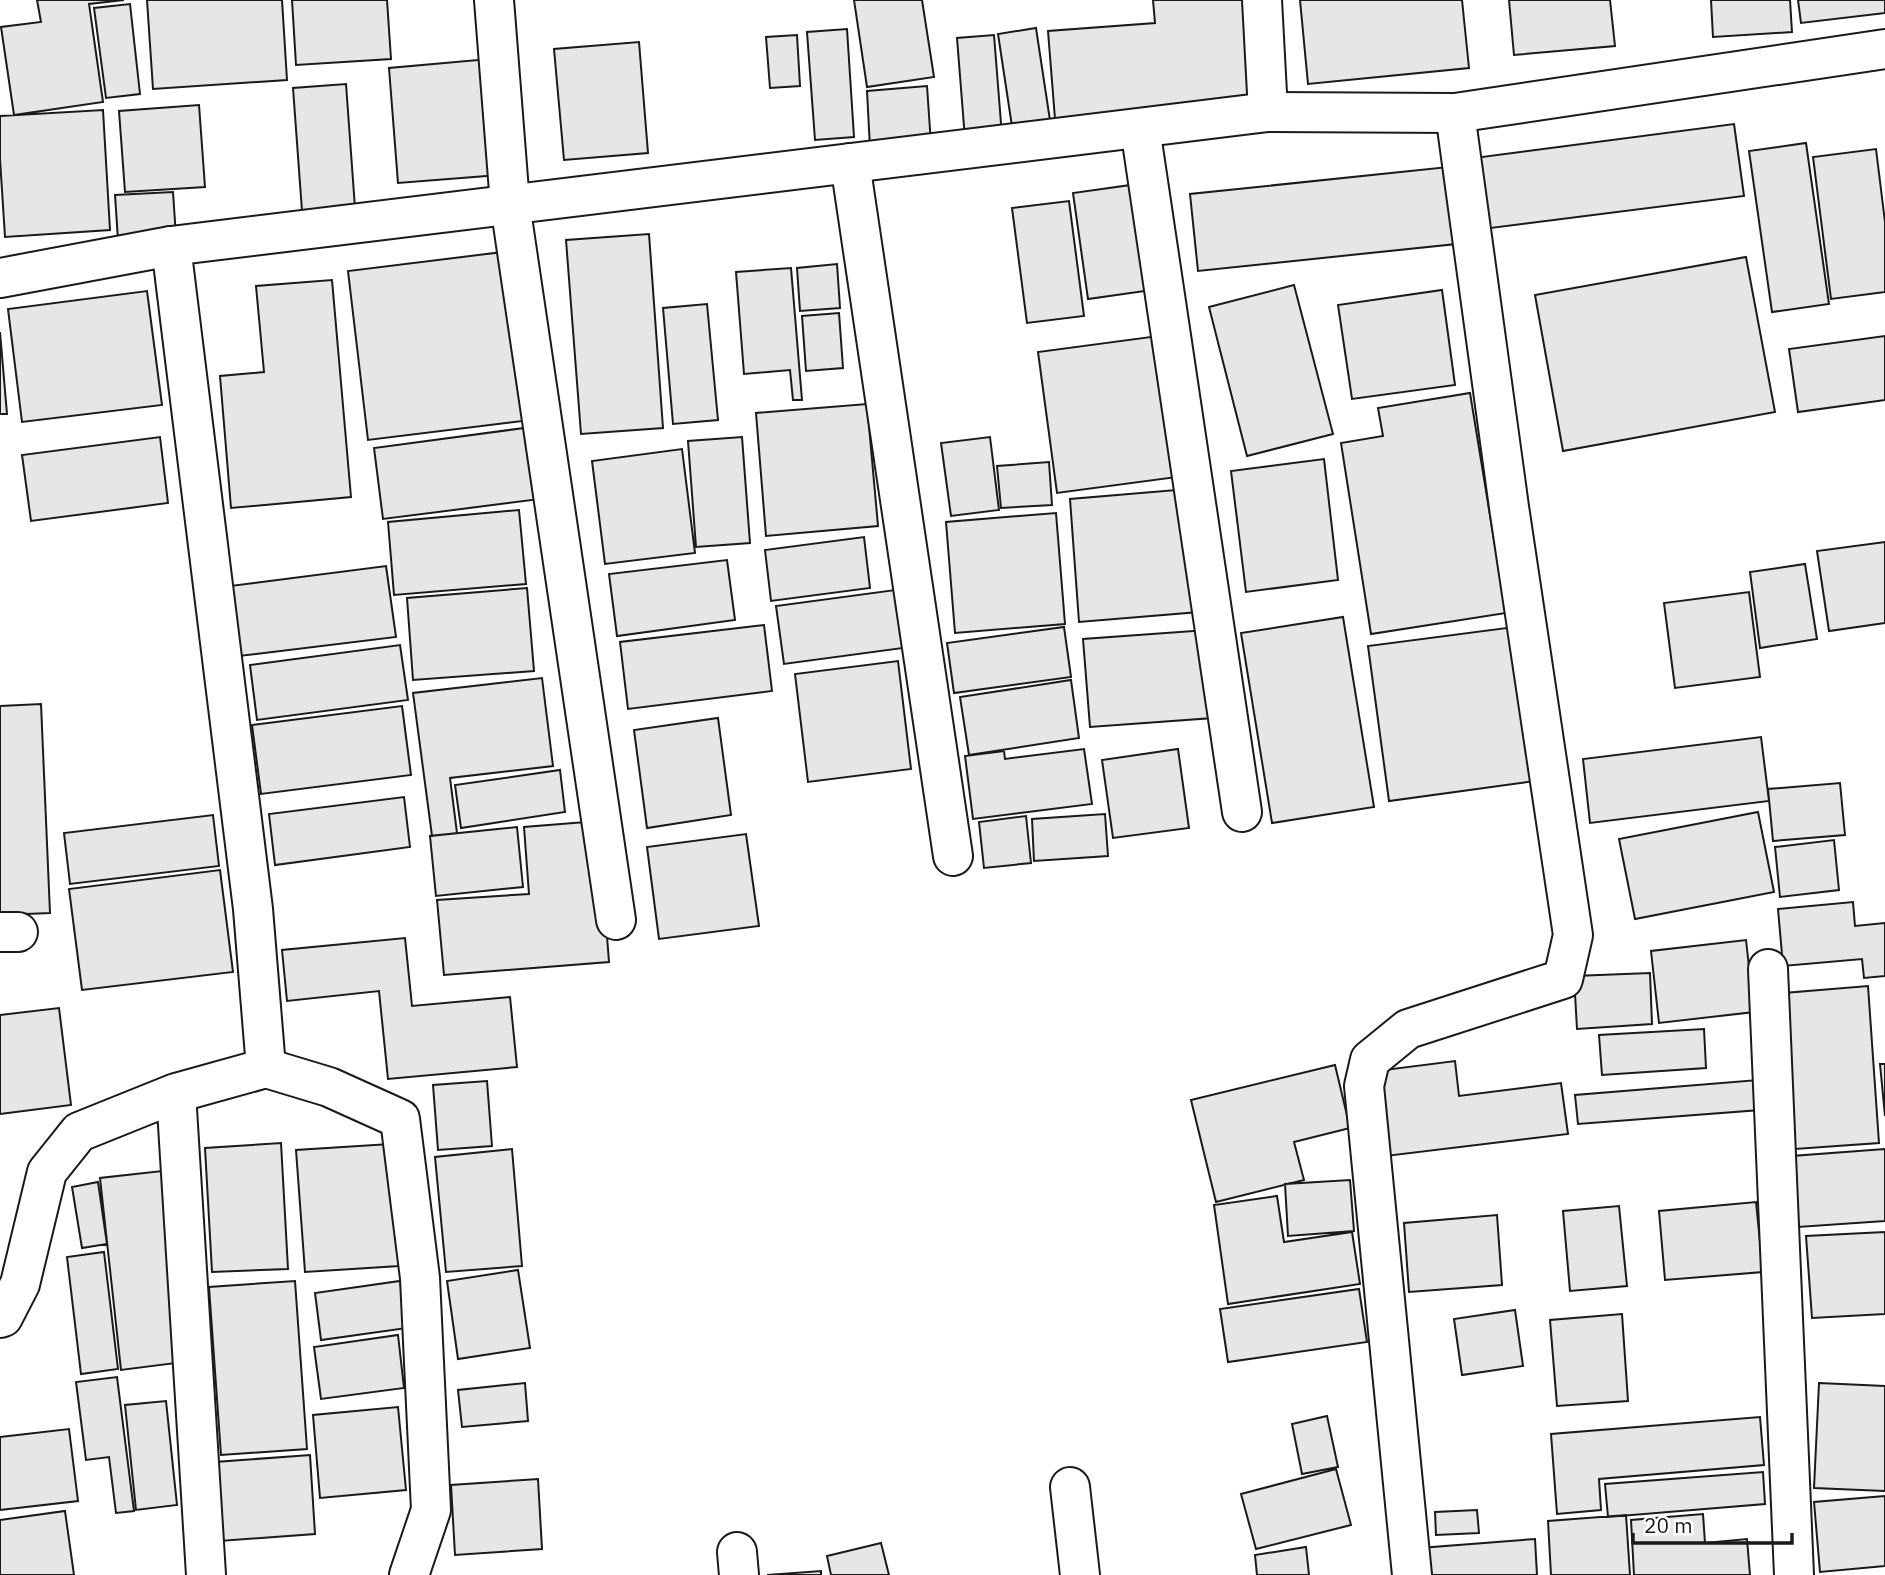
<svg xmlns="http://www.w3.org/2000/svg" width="1885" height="1575" viewBox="0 0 1885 1575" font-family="'IBM Plex Sans',sans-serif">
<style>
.building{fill:#e6e6e6;stroke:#1a1a1a;stroke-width:2}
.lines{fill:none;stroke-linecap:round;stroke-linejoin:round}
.minor-casing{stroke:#1a1a1a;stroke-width:42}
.tertiary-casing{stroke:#1a1a1a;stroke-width:42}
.minor{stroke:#fff;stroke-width:38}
.tertiary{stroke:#fff;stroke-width:38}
</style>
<rect width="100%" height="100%" fill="#fff"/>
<path class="building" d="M37,0H124L89,4L103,102L14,115L1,27L41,22Z
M147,0H282L287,80L153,89Z
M292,0H387L391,59L296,65Z
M854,0H922L934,77L867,87Z
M1153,0H1243L1251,104L1055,119L1048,31L1155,23Z
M1300,0H1462L1469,68L1308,84Z
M1509,0H1610L1615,46L1514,55Z
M1711,0H1790L1792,32L1713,37Z
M1798,0H1885V13L1801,23Z
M130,4L140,94L106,98L94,8Z
M1036,28L1051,127L1013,133L998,34Z
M847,29L854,137L815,140L807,32Z
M797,35L800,86L770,88L766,37Z
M994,35L1002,136L965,139L957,38Z
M639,42L648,153L564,160L554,49Z
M489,59L499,175L398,183L389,68Z
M346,84L355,208L302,211L293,88Z
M927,86L931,144L870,148L867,91Z
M199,105L205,187L125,192L119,111Z
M103,110L110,230L5,237L0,159V116Z
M1734,124L1744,196L1483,229L1474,158Z
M1806,143L1829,304L1772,312L1749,151Z
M1876,149L1885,222V292L1831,299L1813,157Z
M1448,167L1456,244L1198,271L1190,194Z
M1138,184L1152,290L1088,299L1073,193Z
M173,192L176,237L118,240L115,195Z
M1069,201L1084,316L1027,323L1012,208Z
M649,234L663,428L581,434L566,240Z
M511,251L531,420L368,440L348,271Z
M1746,257L1775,412L1563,451L1535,295Z
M837,264L840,308L800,311L797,268Z
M791,268L802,400H793L790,370L744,374L736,272Z
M332,280L351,497L231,508L220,376L264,372L256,286Z
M1294,285L1333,434L1247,456L1209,307Z
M1442,290L1455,385L1352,399L1338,305Z
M147,291L162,405L22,422L8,309Z
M707,304L718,420L673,424L663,308Z
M839,313L843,368L806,371L802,316Z
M0,332L7,414H0Z
M1158,336L1177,477L1057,493L1038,352Z
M1885,336V400L1798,412L1789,349Z
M1470,393L1506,613L1371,634L1341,443L1383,436L1378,408Z
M867,404L878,526L766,536L756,413Z
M539,426L548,498L383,519L374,448Z
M160,437L168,503L31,521L22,455Z
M742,437L750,543L696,547L688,441Z
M990,437L999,510L951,516L941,443Z
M682,449L695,553L605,564L592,461Z
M1324,459L1338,580L1246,592L1231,471Z
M1049,462L1052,505L1001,508L997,466Z
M1188,489L1199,612L1079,622L1070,499Z
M519,510L526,584L394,595L388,522Z
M1056,513L1065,624L955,633L946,522Z
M864,537L870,588L771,601L765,550Z
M1885,542V623L1829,631L1817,551Z
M727,560L735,620L617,636L609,574Z
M1805,564L1817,639L1760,648L1750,572Z
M386,566L396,637L239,656L230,586Z
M527,588L534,671L413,680L407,598Z
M895,590L903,648L784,664L776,606Z
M1749,592L1760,677L1675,688L1664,603Z
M1343,617L1374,807L1272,823L1241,633Z
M764,625L772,691L628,709L620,642Z
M1064,627L1071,677L954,693L947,643Z
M1514,627L1535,781L1389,801L1368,646Z
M1207,630L1213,718L1090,727L1083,639Z
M400,645L408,700L257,720L250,665Z
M898,661L911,769L808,782L795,674Z
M542,678L553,766L450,778L457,833L432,836L413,693Z
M1071,680L1079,738L969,755L960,697Z
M41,704L50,913L0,915V706Z
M402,706L411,775L261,794L252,725Z
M718,718L731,815L647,828L634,730Z
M1761,737L1769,801L1590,823L1583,759Z
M1084,749L1092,804L973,819L965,756L1004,751L1005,759Z
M1178,749L1189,828L1113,838L1102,760Z
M560,770L565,812L461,828L455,785Z
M1840,783L1845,835L1773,841L1768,789Z
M404,797L410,847L275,865L269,814Z
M1758,812L1774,892L1635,919L1619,839Z
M1105,814L1108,856L1034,861L1032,819Z
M213,815L219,866L70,884L64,833Z
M1026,816L1031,863L984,868L979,822Z
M598,821L609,962L444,975L437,900L529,894L524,827Z
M517,827L523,887L436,896L430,836Z
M746,834L759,926L659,939L647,847Z
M1834,840L1839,890L1780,897L1775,847Z
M220,870L233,972L82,990L69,889Z
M1853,902L1855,926L1885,923V976L1864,978L1862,959L1783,966L1778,909Z
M405,938L412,1006L510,997L517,1067L388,1079L379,991L287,1001L282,950Z
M1746,940L1754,1012L1659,1023L1651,951Z
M1650,973L1652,1024L1577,1029L1574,976Z
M1868,986L1879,1143L1795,1149L1784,993Z
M59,1008L71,1105L0,1114V1015Z
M1704,1029L1706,1068L1602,1075L1599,1035Z
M1455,1061L1459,1096L1561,1083L1568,1134L1386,1156L1376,1071Z
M1880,1064H1885V1116Z
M1335,1065L1350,1128L1294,1142L1304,1180L1216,1202L1191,1100Z
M1758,1080L1760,1110L1578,1124L1575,1095Z
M487,1081L492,1146L438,1150L433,1085Z
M281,1143L288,1269L212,1272L205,1148Z
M390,1144L399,1266L305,1272L296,1150Z
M512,1149L522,1266L446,1272L435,1157Z
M1885,1149V1221L1798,1227L1792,1156Z
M162,1171L184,1362L121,1370L100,1178Z
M1350,1180L1354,1231L1288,1236L1285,1184Z
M98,1182L107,1244L82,1248L72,1187Z
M1277,1196L1284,1242L1352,1232L1360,1284L1228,1304L1214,1205Z
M1756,1202L1763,1272L1665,1280L1659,1211Z
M1619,1206L1627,1286L1570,1291L1563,1211Z
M1497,1215L1502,1285L1409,1292L1404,1223Z
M1885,1232V1314L1812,1318L1806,1236Z
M104,1252L118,1369L81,1374L67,1257Z
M518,1270L530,1348L458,1359L447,1281Z
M295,1281L307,1449L221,1455L209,1287Z
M400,1281L407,1328L321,1340L315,1293Z
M1359,1289L1367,1342L1228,1362L1220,1309Z
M1515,1310L1523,1366L1462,1375L1454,1319Z
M1622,1314L1628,1401L1557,1406L1550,1320Z
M398,1335L404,1388L321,1399L314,1347Z
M117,1377L134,1511L116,1513L109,1457L86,1460L76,1382Z
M525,1383L528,1421L462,1427L458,1390Z
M1819,1383L1885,1386V1491L1814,1488Z
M166,1401L177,1505L136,1510L125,1405Z
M398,1407L406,1490L320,1498L313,1415Z
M1327,1416L1338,1467L1302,1474L1292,1424Z
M1760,1417L1764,1465L1599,1479L1601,1510L1557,1514L1551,1434Z
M69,1429L78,1501L0,1510V1437Z
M310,1455L315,1534L220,1541L215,1462Z
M1336,1469L1351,1525L1256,1549L1241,1494Z
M1763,1472L1765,1504L1608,1517L1605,1484Z
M538,1479L542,1549L455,1555L451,1485Z
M1885,1496V1566L1820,1572L1814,1502Z
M1477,1510L1479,1533L1436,1535L1435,1512Z
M65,1511L74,1575H0V1520Z
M1703,1514L1705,1543L1747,1539L1750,1575H1634L1631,1520Z
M1626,1515L1630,1575H1551L1548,1521Z
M1535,1539L1537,1575H1422L1420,1548Z
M881,1543L889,1575H831L827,1556Z
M1306,1547L1309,1575H1257L1255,1555Z
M821,1571V1575H767Z"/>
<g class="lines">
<g class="minor-casing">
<path id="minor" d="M494,0L510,204L616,920
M1262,0L1268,112
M1140,128L1242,812
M850,163L953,856
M171,246L253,909L266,1068L329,1087L400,1119L420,1278L431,1510L409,1575
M0,932H18
M1768,969L1794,1575
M0,1318L3,1317L20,1284L47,1172L79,1132L176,1093
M1070,1487L1080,1575
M737,1552L739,1575
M206,1575L176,1093L266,1068
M1412,1575L1364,1086L1370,1060L1408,1029L1563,979L1573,935L1509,507L1455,113"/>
</g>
<g class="tertiary-casing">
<path id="tertiary" d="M0,278L171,246L1268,112L1455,113L1885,49"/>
</g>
<use href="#minor" class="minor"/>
<use href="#tertiary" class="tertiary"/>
</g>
<path d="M1633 1533v10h159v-10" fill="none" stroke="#1a1a1a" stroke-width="3.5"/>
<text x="1644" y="1533" font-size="21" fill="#1a1a1a" stroke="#ffffff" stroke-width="5" paint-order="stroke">20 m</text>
</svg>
